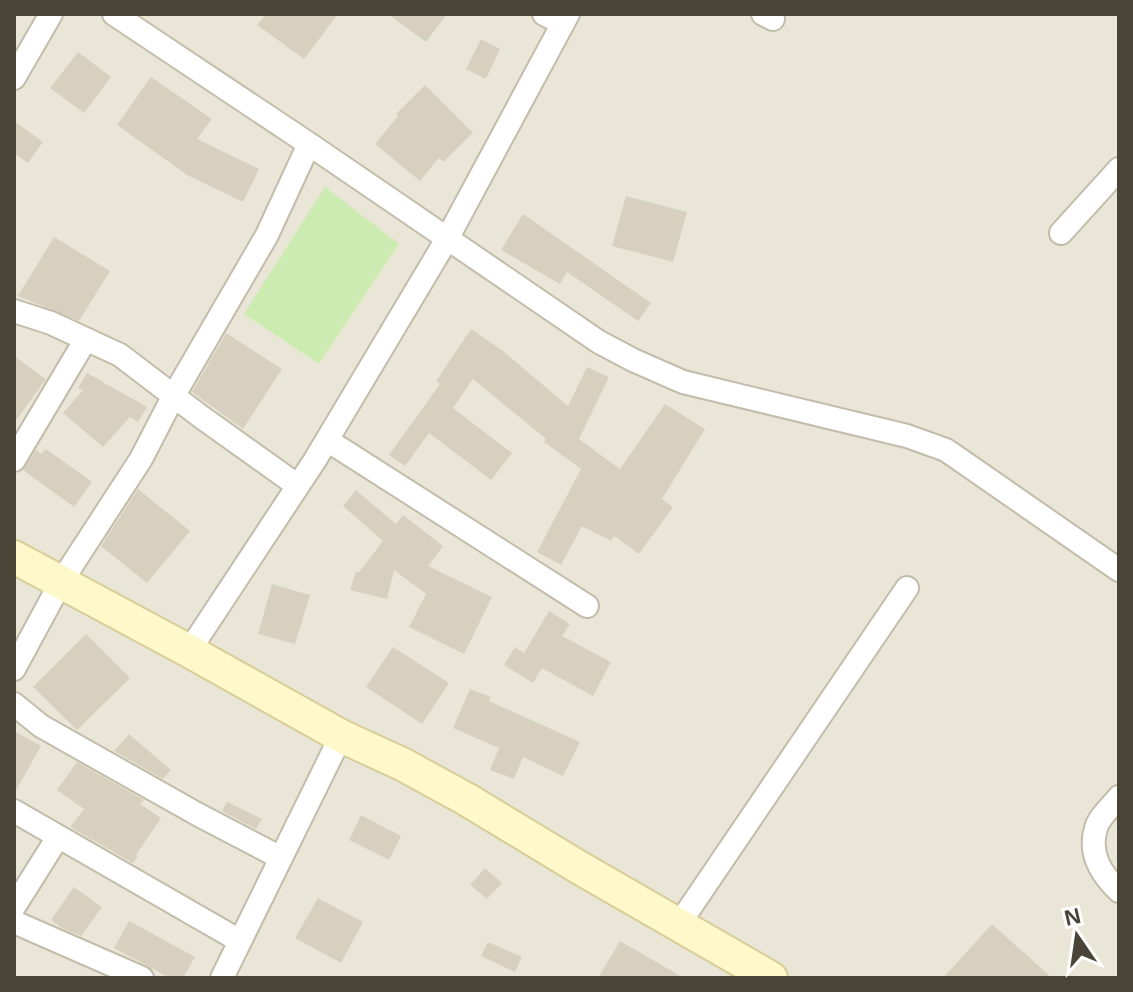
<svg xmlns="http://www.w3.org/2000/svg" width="1133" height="992" viewBox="0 0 1133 992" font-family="Helvetica,sans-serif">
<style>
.residential{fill:#eae6d7}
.green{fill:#cbebb0}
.building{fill:#d8d0be}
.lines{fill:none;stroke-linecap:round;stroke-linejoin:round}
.street-casing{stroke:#c2bcab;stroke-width:26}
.secondary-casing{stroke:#d8cd97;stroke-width:36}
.street{stroke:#fff;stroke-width:22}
.secondary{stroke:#fff8ca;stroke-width:32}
</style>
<rect width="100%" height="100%" fill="#f5f3e9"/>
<path class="residential" d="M14,14H1119V978H14Z"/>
<path class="green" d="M325,187L399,244L319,364L244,314Z"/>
<path class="building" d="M266,14H338L304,59L257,25Z
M388,14H447L426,42Z
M481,39L500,49L486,79L466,69Z
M78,52L111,77L84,113L50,88Z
M151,77L212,119L197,139L259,169L243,202L187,175L117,125Z
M425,85L473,133L443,162L439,158L420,181L375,144L398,116L396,114Z
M14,121L43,142L28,163L14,153Z
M626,196L687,212L673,262L612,246Z
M523,214L651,303L638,321L567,272L560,284L501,250Z
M54,237L110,271L79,321L18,296Z
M471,329L503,351L568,406L587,367L609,377L579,439L620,469L665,404L705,429L662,499L673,507L639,554L614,536L611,541L582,526L561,565L537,552L581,469L544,442L546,439L473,379L453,408L512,453L491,480L429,433L405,466L389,455L440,384L436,381Z
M226,333L282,369L243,429L192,392Z
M14,356L46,379L14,423Z
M87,373L147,407L138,422L130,417L103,447L63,413L83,390L78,388Z
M46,449L92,482L74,507L23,470L36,450L41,454Z
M138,489L190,531L147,583L101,546Z
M356,490L396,524L403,515L443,546L428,566L492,597L464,654L409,627L426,594L394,570L387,599L350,590L356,571L359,572L383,541L343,506Z
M272,584L310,595L295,644L258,634Z
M549,611L570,624L562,636L611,662L593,696L542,668L533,683L504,665L515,647L524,653Z
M86,634L130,678L77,730L33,687Z
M393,647L449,683L422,724L366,687Z
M470,689L491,697L489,701L580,742L563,776L523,757L514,779L490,770L499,748L453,728Z
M14,731L41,746L14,794Z
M129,734L171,770L163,779L114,751Z
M77,762L144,800L140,804L161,818L136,855L138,856L133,863L70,827L84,809L57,790Z
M227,802L262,819L256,829L222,811Z
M361,815L401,836L389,860L349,840Z
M485,868L502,883L487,899L470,885Z
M74,887L102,907L81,936L62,928L51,920Z
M318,898L363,922L341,963L295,938Z
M129,921L195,957L183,978H170L114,948Z
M992,924L1052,978H943Z
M620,941L684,978H598Z
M488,942L522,957L515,972L481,956Z"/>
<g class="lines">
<g class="street-casing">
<path id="street" d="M114,14L309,144L599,342L633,360L683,382L907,436L946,450L1119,570
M544,14L563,24
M763,14L773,19
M14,78L51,14
M1061,233L1119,169
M14,311L51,323L120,355L200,416L298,486
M327,440L587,606
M14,460L86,339
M189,651L315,460L447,239L568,14
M14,669L61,582L141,459L174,395L267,235L309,144
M14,704L41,726L197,814L281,858
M1119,797C1112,806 1099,817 1096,828C1088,854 1101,874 1119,891
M14,811L240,941
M14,907L58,837
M14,922L142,978
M679,924L907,588
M222,978L341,736"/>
</g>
<g class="secondary-casing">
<path id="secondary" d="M14,557L189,651L341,736L402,764L466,799L580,868L771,978"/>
</g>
<use href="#street" class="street"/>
<use href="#secondary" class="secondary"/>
</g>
<rect width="1133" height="992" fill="none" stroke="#4a4437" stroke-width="32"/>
<g transform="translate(1077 936) rotate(347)" stroke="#ffffff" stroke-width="6" paint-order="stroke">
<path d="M0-6L14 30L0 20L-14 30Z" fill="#4a4437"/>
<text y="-12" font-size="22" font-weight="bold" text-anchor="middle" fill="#4a4437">N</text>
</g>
</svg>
